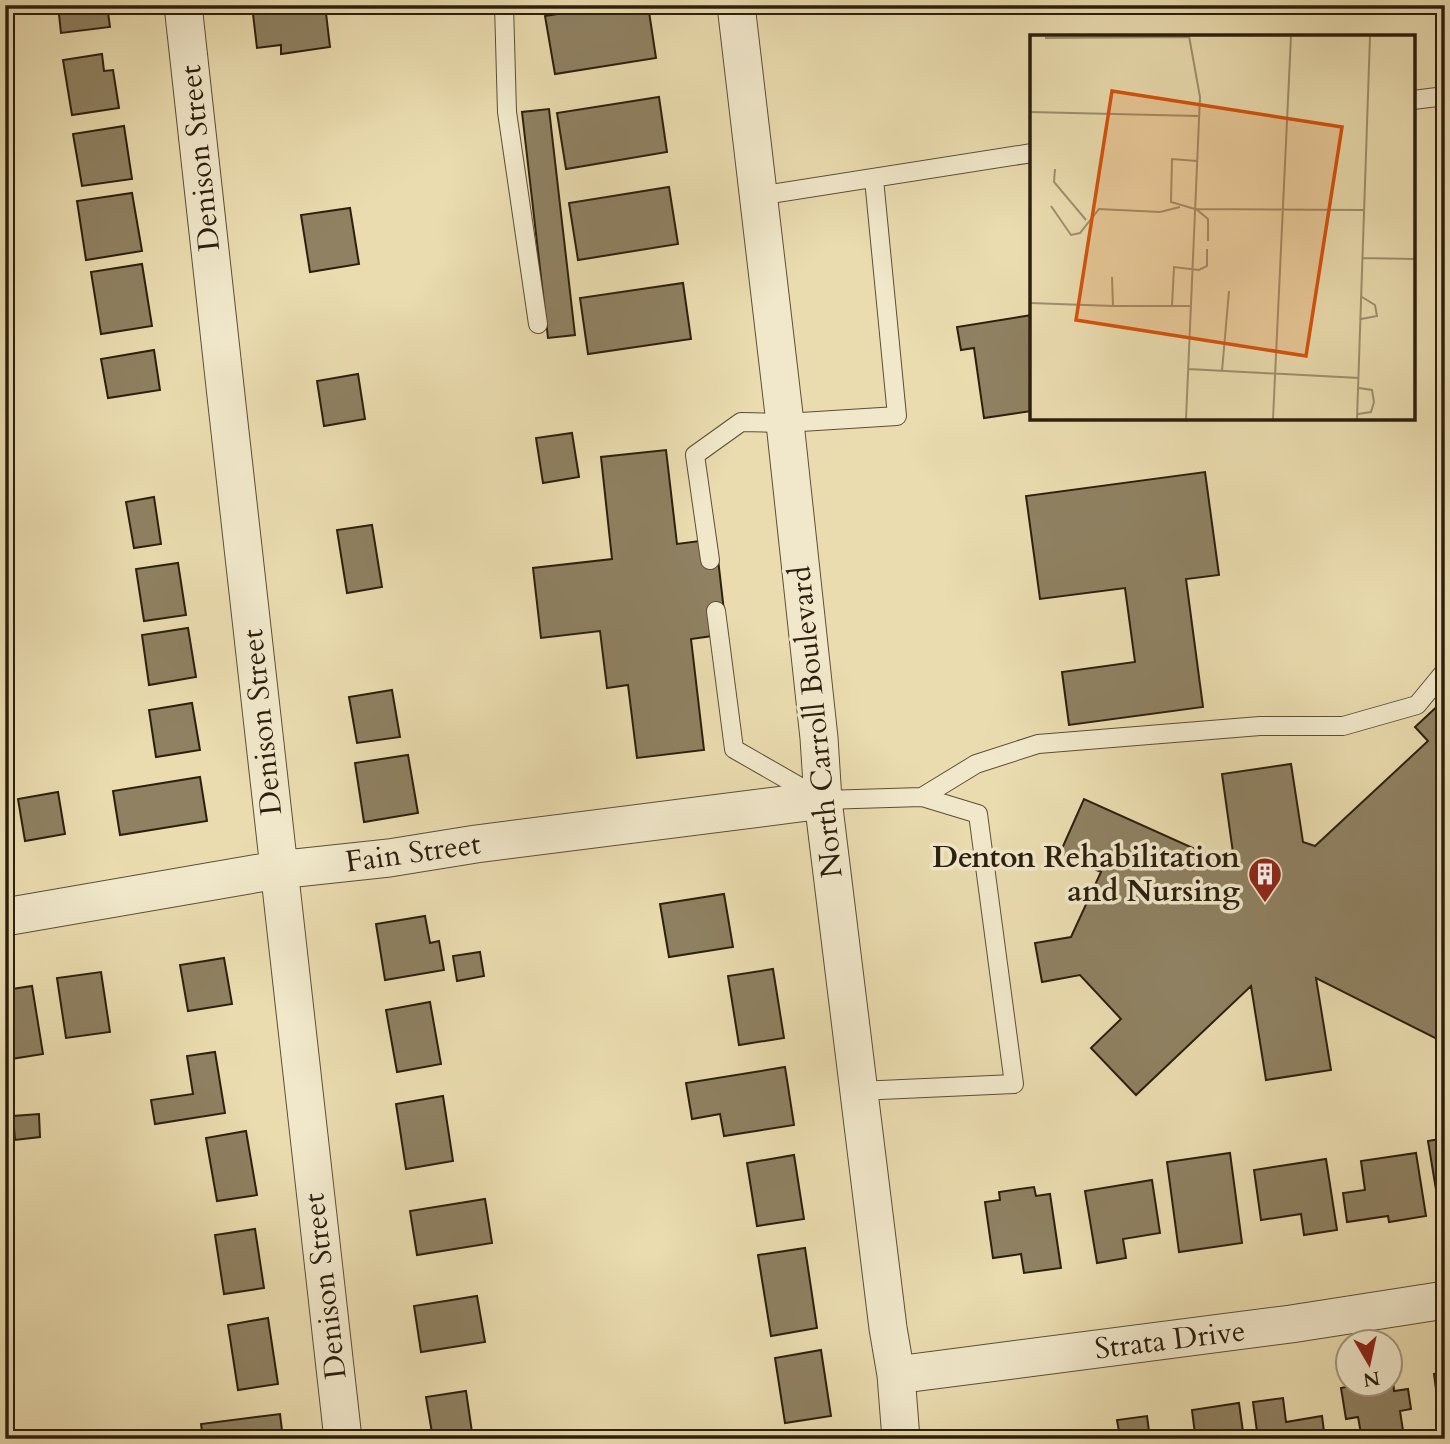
<svg xmlns="http://www.w3.org/2000/svg" width="1450" height="1444" viewBox="0 0 1450 1444" font-family="Cardo,serif">
<style>
.building{fill:#8f8162;stroke:#2c1f0f;stroke-width:2}
.lines{fill:none;stroke-linecap:round;stroke-linejoin:round}
.lane-casing{stroke:#5c4e37;stroke-width:20}
.street-casing{stroke:#5c4e37;stroke-width:39}
.lane{stroke:#f1e8cb;stroke-width:18}
.street{stroke:#f1e8cb;stroke-width:37}
.labels{text-anchor:middle;dominant-baseline:central;stroke-width:7;stroke-linejoin:round;paint-order:stroke}
.street-label{font-size:30px;fill:#2c1f0f;stroke:#f1e8cb}
.poi-label{font-size:30px;font-weight:bold;fill:#2c1f0f;stroke:#f1e8cb;text-anchor:end}
.inset-road{fill:none;stroke:#9e906f;stroke-width:2}
.view{fill:#d5530c;fill-opacity:0.15;stroke:#d5530c;stroke-width:3.5}
.inset-edge{fill:none;stroke:#2c1f0f;stroke-width:3.5}
</style>
<rect width="100%" height="100%" fill="#eadcaf"/>
<filter id="stains"><feTurbulence type="fractalNoise" baseFrequency=".00286" numOctaves="4"/><feColorMatrix values="0 0 0 0 .2 0 0 0 0 .09 0 0 0 0 .02 0 0 0 .5 -.17"/></filter>
<radialGradient id="worn" r=".72"><stop offset=".6" stop-color="#630" stop-opacity="0"/><stop offset="1" stop-color="#630" stop-opacity=".3"/></radialGradient>
<path class="building" d="M58,5H107L110,27L61,33Z
M275,5H325L330,47L281,54V45L257,48L253,14L276,11Z
M614,5H648L656,58L555,74L545,16Z
M980,5H1018V6L981,11Z
M102,54L104,71L113,70L119,108L72,115L63,60Z
M659,97L667,152L566,169L557,113Z
M549,109L575,335L548,338L522,112Z
M124,126L132,179L82,186L73,134Z
M669,187L678,244L578,260L569,203Z
M132,193L142,251L86,260L77,201Z
M350,208L359,264L310,272L301,215Z
M142,264L152,326L101,334L91,272Z
M683,283L691,339L588,354L580,298Z
M1032,315V411L984,418L974,348L961,350L957,327Z
M154,350L160,390L108,398L101,359Z
M358,374L365,419L324,426L317,381Z
M572,433L579,477L543,483L536,438Z
M666,450L677,544L700,541L718,559L724,611L712,636L691,639L704,750L637,758L628,685L607,688L600,631L541,638L533,568L612,559L601,457Z
M1205,472L1219,575L1186,579L1203,707L1069,725L1062,672L1135,662L1125,588L1040,599L1026,496Z
M154,497L161,544L134,548L126,502Z
M372,525L382,587L347,593L337,530Z
M178,563L186,615L144,621L136,569Z
M188,628L196,677L149,685L142,635Z
M392,690L400,737L357,743L349,697Z
M1445,699V1043L1316,978L1331,1070L1266,1080L1251,986L1136,1095L1091,1048L1121,1019L1080,975L1042,982L1035,943L1071,937L1101,872L1060,853L1084,799L1235,867L1222,774L1291,764L1303,842L1315,846L1428,741L1415,727Z
M192,703L200,750L156,757L149,710Z
M408,755L418,813L364,822L355,763Z
M200,777L207,821L120,835L113,791Z
M58,792L65,834L25,841L18,799Z
M724,894L733,947L669,957L660,904Z
M425,916L430,943L439,941L444,970L385,980L376,924Z
M480,952L484,976L457,981L453,956Z
M224,958L232,1004L188,1011L180,965Z
M773,969L784,1038L739,1045L728,976Z
M101,972L110,1032L66,1038L57,978Z
M32,986L43,1054L5,1060V990Z
M430,1002L441,1064L397,1072L386,1010Z
M215,1052L225,1113L155,1124L151,1100L193,1094L187,1056Z
M785,1067L794,1125L724,1136L720,1114L692,1119L686,1083Z
M443,1096L453,1161L406,1169L396,1104Z
M39,1114L40,1137L15,1140L13,1116Z
M246,1131L257,1195L217,1201L206,1138Z
M1445,1138V1213L1440,1214L1428,1141Z
M1230,1153L1242,1243L1179,1252L1167,1162Z
M1416,1153L1426,1216L1389,1222L1388,1216L1347,1222L1343,1193L1365,1190L1361,1161Z
M794,1155L804,1219L757,1226L747,1163Z
M1326,1159L1337,1230L1304,1235L1301,1214L1261,1220L1254,1170Z
M1152,1180L1160,1233L1123,1239L1126,1258L1097,1263L1085,1191Z
M1034,1187L1036,1196L1050,1194L1061,1268L1024,1273L1021,1254L993,1258L985,1202L1000,1200L999,1192Z
M485,1199L492,1243L417,1255L410,1211Z
M255,1229L264,1288L224,1294L215,1235Z
M805,1248L817,1328L771,1336L758,1255Z
M477,1296L485,1342L421,1352L414,1306Z
M268,1318L278,1384L238,1390L228,1325Z
M821,1350L831,1416L785,1423L775,1358Z
M1445,1373V1427L1441,1428L1434,1374Z
M1390,1379H1393L1394,1391L1408,1389L1411,1409L1400,1411L1404,1437L1362,1439L1358,1417L1346,1419L1341,1388L1360,1384H1390Z
M466,1391L473,1439H433L426,1397Z
M1283,1398L1286,1422L1322,1416L1325,1439H1258L1253,1402Z
M1239,1403L1244,1439H1180V1436L1195,1434L1192,1410Z
M280,1414L283,1439H203L201,1424Z
M1147,1416L1150,1439H1107L1120,1437L1117,1420Z"/>
<g class="lines">
<g class="lane-casing">
<path id="lane" d="M504,5L507,112L538,324
M1413,100L1445,96
M758,196L1032,153
M710,560L695,455L741,422L785,423L897,416L874,179
M716,611L734,749L823,800L922,797L978,814L1014,1084L858,1091
M922,797L976,764L1038,744L1260,726H1343L1417,705L1445,671"/>
</g>
<g class="street-casing">
<path id="street" d="M183,5C236,483 287,961 343,1439
M736,5L785,423L819,738L823,800L888,1328L896,1375L901,1439
M5,917L277,870L389,858L476,844L823,800
M896,1375L1291,1324L1445,1300"/>
</g>
<use href="#lane" class="lane"/>
<use href="#street" class="street"/>
</g>
<defs>
<g id="building-pin" transform="scale(1.75)"><path d="M0 17L-7.5 6A9.5 9.5 0 1 1 7.5 6Z" fill="#8f2418" stroke="#f1e8cb"/><path d="M-4-6H4V6H1V3H-1V6H-4ZM-2.5-4.3h1.7v1.8h-1.7ZM.8-4.3h1.7v1.8H.8ZM-2.5-1h1.7V.8h-1.7ZM.8-1h1.7V.8H.8Z" fill="#fff"/></g>
</defs>
<g fill-rule="evenodd">
<use href="#building-pin" x="1265" y="874"/>
</g>
<g class="labels">
<g class="street-label">
<text transform="translate(200 158) rotate(-96)">Denison Street</text>
<text transform="translate(262 722) rotate(-96)">Denison Street</text>
<text transform="translate(816 722) rotate(-96)">North Carroll Boulevard</text>
<text transform="translate(413 853) rotate(-8)">Fain Street</text>
<text transform="translate(325 1286) rotate(-97)">Denison Street</text>
<text transform="translate(1170 1340) rotate(-7)">Strata Drive</text>
</g>
<g class="poi-label">
<text x="1240" y="857">Denton Rehabilitation<tspan x="1240" dy="34">and Nursing</tspan></text>
</g>
</g>
<g transform="translate(1030 35)">
<rect width="385" height="385" fill="#eadcaf"/>
<path class="inset-road" d="M15,3L159,2M0,77L168,81M167,126L142,124L141,167L165,174L335,175M25,134L24,147L56,185M21,171L41,200L50,198L69,174L130,177L150,172M166,174L178,184V206M333,223L385,224M82,242L83,271H160M0,268L83,271M142,271L144,232L169,235L177,231V214M331,284L347,281L345,270L332,262M158,334L329,343M192,336L199,256M328,379L341,377L344,367L342,355L329,353M156,384L170,62L159,1M243,384L261,1M327,384L340,1"/>
<path class="view" d="M82,56L312,92L276,321L46,285Z"/>
<rect width="385" height="385" class="inset-edge"/>
</g>
<rect width="1450" height="1444" fill="none" stroke="#eadcaf" stroke-width="28"/>
<rect x="7" y="7" width="1436" height="1430" fill="none" stroke="#2c1f0f" stroke-width="3.5"/>
<rect x="14" y="14" width="1422" height="1416" fill="none" stroke="#2c1f0f" stroke-width="2"/>
<g transform="translate(1369 1363) rotate(171)"><circle r="33" fill="#f1e8cb" stroke="#a29880" stroke-width="2"/>
<path d="M0-5L12 26L0 18L-12 26Z" fill="#8f2418"/>
<text y="-10" font-size="19" font-weight="bold" text-anchor="middle" fill="#2c1f0f">N</text>
</g>
<rect width="100%" height="100%" filter="url(#stains)"/>
<rect width="100%" height="100%" fill="url(#worn)"/>
</svg>
